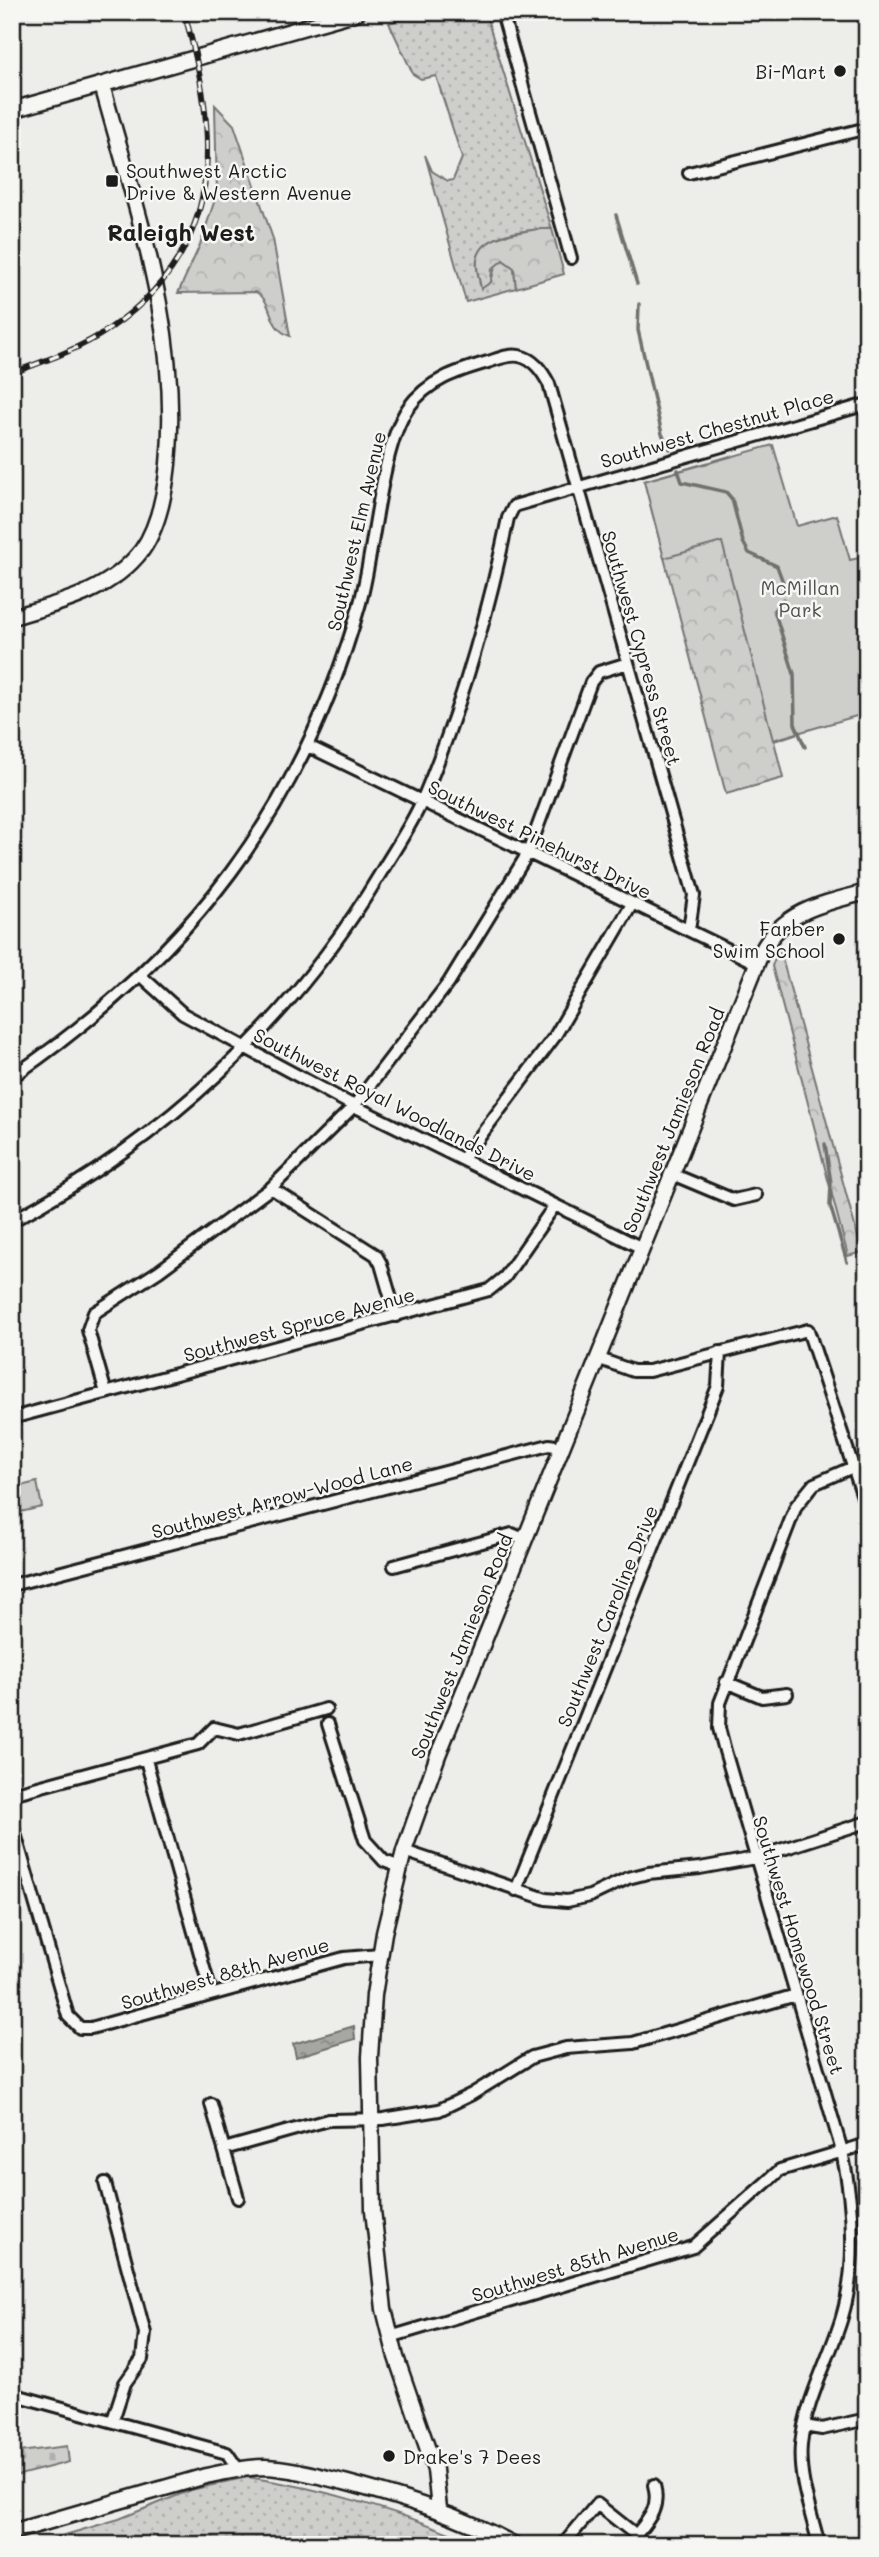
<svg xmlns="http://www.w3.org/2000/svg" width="879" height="2557" viewBox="0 0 879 2557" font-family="Mali,sans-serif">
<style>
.grass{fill:url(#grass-dots);stroke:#757574;stroke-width:2}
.forest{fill:url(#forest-crowns);stroke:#757574;stroke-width:2}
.cemetery{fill:url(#cemetery-stones);stroke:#757574;stroke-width:2}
.park{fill:#cececb;stroke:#757574;stroke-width:2}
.water{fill:url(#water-ripples);stroke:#6f6f6d;stroke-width:2}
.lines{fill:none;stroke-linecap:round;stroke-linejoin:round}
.stream{stroke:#6f6f6d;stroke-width:3.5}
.street-casing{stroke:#1c1c1c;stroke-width:16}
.secondary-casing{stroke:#1c1c1c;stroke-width:19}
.street{stroke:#f6f6f2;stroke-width:10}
.secondary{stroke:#f6f6f2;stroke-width:14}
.rail-casing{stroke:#1c1c1c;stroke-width:6}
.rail{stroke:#f6f6f2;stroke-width:3.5;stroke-dasharray:10;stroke-linecap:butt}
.poi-dot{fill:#1c1c1c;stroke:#f6f6f2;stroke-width:2.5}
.labels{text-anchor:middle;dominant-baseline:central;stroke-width:5;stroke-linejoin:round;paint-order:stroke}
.poi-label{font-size:19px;fill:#1c1c1c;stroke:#f6f6f2;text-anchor:end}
.street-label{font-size:19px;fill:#1c1c1c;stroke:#f6f6f2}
.park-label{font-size:19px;fill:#515151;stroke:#f6f6f2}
.quarter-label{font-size:23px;font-weight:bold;fill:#1c1c1c;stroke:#f6f6f2}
</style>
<defs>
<pattern id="grass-dots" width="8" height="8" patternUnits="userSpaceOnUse" patternTransform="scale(1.75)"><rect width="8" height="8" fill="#cececb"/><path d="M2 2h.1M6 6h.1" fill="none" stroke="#b0b0ae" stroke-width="1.8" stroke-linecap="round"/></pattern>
<pattern id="forest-crowns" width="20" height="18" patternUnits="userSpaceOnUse" patternTransform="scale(1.75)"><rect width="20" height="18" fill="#cececb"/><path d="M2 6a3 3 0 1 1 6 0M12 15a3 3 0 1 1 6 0" fill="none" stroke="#b0b0ae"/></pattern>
<pattern id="cemetery-stones" width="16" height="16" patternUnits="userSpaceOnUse" patternTransform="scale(1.75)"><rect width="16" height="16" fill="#cececb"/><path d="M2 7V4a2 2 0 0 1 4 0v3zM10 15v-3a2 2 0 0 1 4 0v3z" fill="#b0b0ae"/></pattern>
<pattern id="water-ripples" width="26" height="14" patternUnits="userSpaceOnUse" patternTransform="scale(1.75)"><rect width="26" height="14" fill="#a6a6a3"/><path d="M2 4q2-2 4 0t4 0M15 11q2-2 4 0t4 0" fill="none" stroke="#868684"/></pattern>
</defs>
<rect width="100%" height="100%" fill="#edede9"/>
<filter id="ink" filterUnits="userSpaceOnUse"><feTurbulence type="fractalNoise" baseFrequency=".0143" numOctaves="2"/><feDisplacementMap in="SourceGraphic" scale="14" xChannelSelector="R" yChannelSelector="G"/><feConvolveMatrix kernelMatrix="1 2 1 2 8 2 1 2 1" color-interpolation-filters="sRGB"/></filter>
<g filter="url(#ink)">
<path class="grass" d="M428,12H485L552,229C530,230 482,231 477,260C475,268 480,281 481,288L491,282L496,263L503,260L514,268L516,288L466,302L425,155L432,171L448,181L453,180L462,158L436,76L421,79L413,74L389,23Z
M247,2477C322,2488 408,2513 477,2545H31L119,2519L191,2490Z"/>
<path class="forest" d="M215,105L234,125L273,239L290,336C266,327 275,303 256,292L178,293L200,245L217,193Z
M538,229H552L564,274L516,288L514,268L503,260L492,269L491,282L481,289C480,281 476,269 477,261C480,234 519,233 538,229Z
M730,456L801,732L774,741L783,778L726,794L644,481Z
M779,947L862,1252L848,1256L772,966Z"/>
<path class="cemetery" d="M67,2446L69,2462L12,2477V2453Z"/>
<path class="park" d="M773,445L797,526L837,515L850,560L859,558L867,585V605L863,606L867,619V713L773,740L722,542L664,558L644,481Z
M37,1482L42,1507L12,1514V1488Z"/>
<path class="water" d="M354,2026L355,2039L296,2057L293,2044Z"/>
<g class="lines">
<path class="stream" d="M616,215L637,284
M639,304L638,330L662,434L670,449
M678,470L682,482L726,492L732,499L743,542L749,553L777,566L784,585
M783,599L774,610L794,674L795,724L805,747
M825,1144L831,1183L830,1205L847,1262"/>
<g class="street-casing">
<path id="street" d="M502,12L571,258
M689,173L867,128
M308,746L756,963
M141,976L183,1014L354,1106L642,1248
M12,1077C189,956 302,811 360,603C375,550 380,449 408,408C428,380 457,371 488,362C498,359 509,354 519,356C534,359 542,371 549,384L694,895L689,930
M463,1159L555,1036L632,904
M672,1174L734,1200L756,1195
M271,1188L376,1255L381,1264L396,1316
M12,1221C164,1139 291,1023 380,874C394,850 411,826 422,801C461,709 488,615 508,518L514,506L867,404
M597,1358L633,1371H649L808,1330L867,1509
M106,1393L88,1330L94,1313L159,1271L271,1188L354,1106L449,982L528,853L591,682L599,672L628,663
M12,1418L489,1290L505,1277L555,1205
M394,1566L512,1534L524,1539
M12,1585L549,1445L561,1447
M726,1682L762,1697L787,1694
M328,1724L365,1840L384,1861L400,1867
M146,1760L211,1993
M12,1794L198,1744L214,1728L239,1734L326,1709
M12,1823L68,2016L80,2028H91L344,1958L380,1955
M404,1851L546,1899L567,1901L590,1896L628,1878L648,1873L700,1868L755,1858L867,1822
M516,1890L718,1386L720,1352
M211,2104L238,2198
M224,2149L328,2120L383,2119L439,2110L472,2094L532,2057L566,2048L633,2043L796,1995
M105,2183L145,2333L142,2359L125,2383L113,2420
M390,2337L693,2247L780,2170L867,2144
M12,2394L227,2453L238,2469
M804,2426L822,2429L867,2419
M563,2545L597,2504L636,2535C650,2518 660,2507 654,2485
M819,2545C811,2512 798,2478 801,2445C805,2401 830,2358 842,2317C858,2263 853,2204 842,2151L725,1751L719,1728L720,1703L796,1506L814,1484L853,1467"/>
</g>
<g class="secondary-casing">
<path id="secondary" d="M12,110L358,12
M12,617C60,603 110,592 142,550C159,526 165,493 168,464C181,333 136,210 102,85
M439,2509L435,2470L396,2357L384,2309L373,2210L370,2057L374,1995L384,1933L404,1851L438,1755L762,951C784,910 825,903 867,892
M12,2532L206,2476C226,2472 244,2467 265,2467C291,2468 318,2476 344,2482C404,2498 459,2515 515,2545"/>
</g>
<use href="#street" class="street"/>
<use href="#secondary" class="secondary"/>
<g class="rail-casing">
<path id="rail" d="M12,373C45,361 80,349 109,329C228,248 219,134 184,12"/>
</g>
<use href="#rail" class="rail"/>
</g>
</g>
<g class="poi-dot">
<circle cx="840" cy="71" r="7"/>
<rect x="105" y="174" width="14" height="14" rx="3.5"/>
<circle cx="839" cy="939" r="7"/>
<circle cx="389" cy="2456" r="7"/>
</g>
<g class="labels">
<g class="poi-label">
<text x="826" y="71">Bi-Mart</text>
<text x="126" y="170" text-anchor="start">Southwest Arctic<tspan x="126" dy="22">Drive &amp; Western Avenue</tspan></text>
<text x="825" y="928">Farber<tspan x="825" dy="22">Swim School</tspan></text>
<text x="403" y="2456" text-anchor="start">Drake's 7 Dees</text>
</g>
<g class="street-label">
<text transform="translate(717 428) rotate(-16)">Southwest Chestnut Place</text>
<text transform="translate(356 531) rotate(-77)">Southwest Elm Avenue</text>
<text transform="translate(642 648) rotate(74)">Southwest Cypress Street</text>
<text transform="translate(540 839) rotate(26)">Southwest Pinehurst Drive</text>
<text transform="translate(395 1104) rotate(27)">Southwest Royal Woodlands Drive</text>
<text transform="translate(673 1120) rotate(-68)">Southwest Jamieson Road</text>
<text transform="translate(299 1324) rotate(-15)">Southwest Spruce Avenue</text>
<text transform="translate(282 1497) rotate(-15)">Southwest Arrow-Wood Lane</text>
<text transform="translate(607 1616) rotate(-68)">Southwest Caroline Drive</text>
<text transform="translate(461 1646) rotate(-68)">Southwest Jamieson Road</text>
<text transform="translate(799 1945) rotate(73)">Southwest Homewood Street</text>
<text transform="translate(225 1973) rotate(-16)">Southwest 88th Avenue</text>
<text transform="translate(575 2264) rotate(-17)">Southwest 85th Avenue</text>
</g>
<g class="park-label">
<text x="800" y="587">McMillan<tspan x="800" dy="22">Park</tspan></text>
</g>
<g class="quarter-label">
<text x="181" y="232">Raleigh West</text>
</g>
</g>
<rect width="879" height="2557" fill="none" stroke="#f6f6f2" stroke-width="42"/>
<rect x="21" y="21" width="837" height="2515" fill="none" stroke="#1c1c1c" stroke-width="2.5" filter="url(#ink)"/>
</svg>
